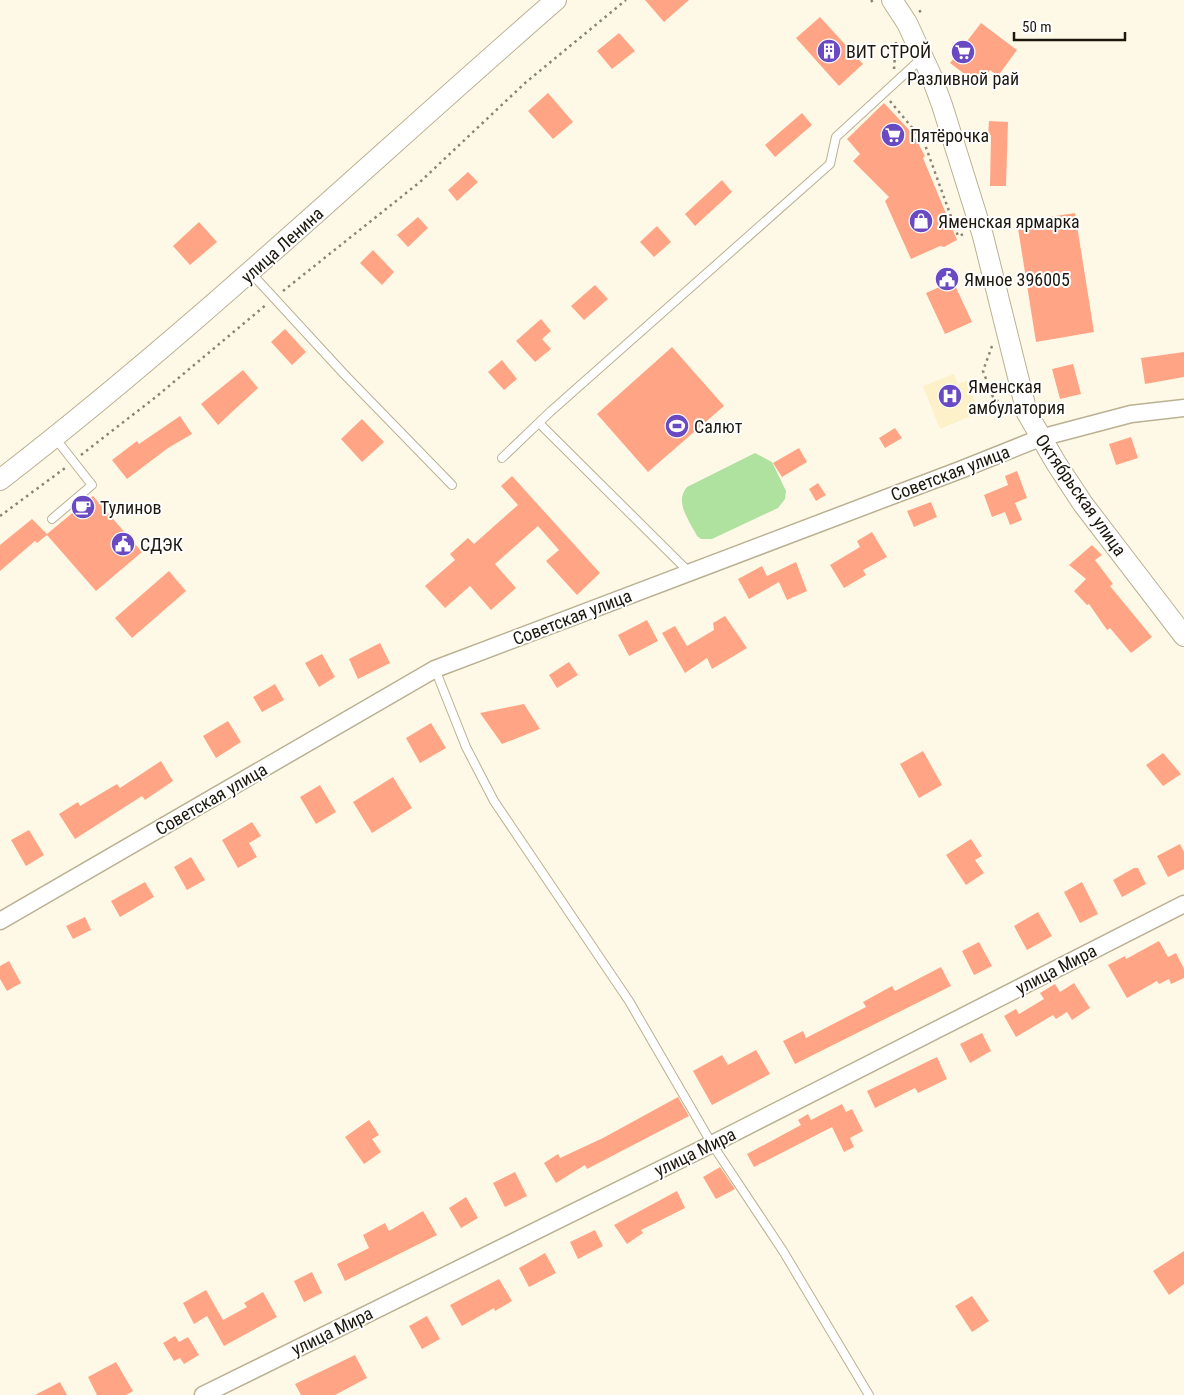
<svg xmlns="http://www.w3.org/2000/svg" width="1184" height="1395" viewBox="0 0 1184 1395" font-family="'Roboto Condensed',sans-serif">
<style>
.built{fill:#fdf1c9}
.pitch{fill:#aee29e}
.building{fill:#ffa586}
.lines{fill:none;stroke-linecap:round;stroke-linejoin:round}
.service-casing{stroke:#bab192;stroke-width:10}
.minor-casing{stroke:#bab192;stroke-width:19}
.tertiary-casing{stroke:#bab192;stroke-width:22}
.path{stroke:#898475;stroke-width:2.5;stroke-dasharray:2.5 4;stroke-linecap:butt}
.service{stroke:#fff;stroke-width:8}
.minor{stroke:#fff;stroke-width:16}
.tertiary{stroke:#fff;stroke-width:20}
.labels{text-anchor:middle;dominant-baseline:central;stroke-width:4;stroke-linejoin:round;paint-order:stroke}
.poi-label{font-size:18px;fill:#1c180d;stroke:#fff;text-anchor:start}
.street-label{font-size:18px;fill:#1c180d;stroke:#fff}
</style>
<rect width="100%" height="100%" fill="#fef9e6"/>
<path class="built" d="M954,374L958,384L967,381L976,405L968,408L971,416L940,429L923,386Z"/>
<path class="pitch" d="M755,453L772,462L786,491L785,499L778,508L712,539H701L697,536C689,520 674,502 687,487Z"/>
<path class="building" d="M645,0H689L664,22Z
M820,17L863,64L839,86L796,38Z
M981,23L1017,50L998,76L990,70L979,85L950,63Z
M619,33L635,51L612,69L597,51Z
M548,93L573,122L553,139L528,111Z
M884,103L913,134L925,156L923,158L957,240L944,247L940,246L911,259L885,201L889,197L853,161L860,154L847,139Z
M802,113L812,125L775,157L765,145Z
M989,121L1008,122L1006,186H990L991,135H988Z
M468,172L478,182L457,201L448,190Z
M722,180L732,192L695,226L685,214Z
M1075,213L1094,332L1036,342L1017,222Z
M418,217L428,228L408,247L397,235Z
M199,222L217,242L190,265L173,246Z
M657,226L671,242L654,257L640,242Z
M373,250L394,272L382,285L360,263Z
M953,281L972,322L945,334L926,293Z
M595,285L608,299L584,320L571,306Z
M541,319L551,331L542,339L551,349L535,362L516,341Z
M285,329L306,352L292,365L271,342Z
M672,347L724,406L648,472L597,414Z
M1184,352V377L1145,384L1141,358Z
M502,360L517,379L504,390L488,372Z
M1073,364L1081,394L1060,399L1052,369Z
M243,370L258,388L218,425L201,404Z
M180,416L192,434L168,448L127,479L112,460L137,441L139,444Z
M362,419L384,442L362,462L341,439Z
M895,428L902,438L885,448L879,438Z
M1131,437L1138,458L1116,465L1109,444Z
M799,448L807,462L782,477L773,463Z
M1017,471L1027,498L1015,503L1022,520L1010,525L1005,512L992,517L984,495L1008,485L1005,476Z
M512,476L600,573L577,595L546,561L559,550L538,526L495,564L516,588L491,610L470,586L445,608L425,586L455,560L450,554L468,538L474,544L518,505L501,486Z
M818,483L826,495L816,501L809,489Z
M93,496L142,552L96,591L47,535L37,543L35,541L0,571V545L32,519L47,534Z
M931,502L937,517L914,527L907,511Z
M872,532L887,557L863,570L866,575L844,588L830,565L860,547L857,541Z
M1092,545L1102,555L1095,560L1113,584L1110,586L1152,637L1131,653L1110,628L1107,630L1089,604L1087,605L1074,591L1086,579L1069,565Z
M796,562L807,591L787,600L779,582L749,599L738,579L762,566L767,576Z
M169,571L186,591L132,638L115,618Z
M725,616L747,648L712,669L707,658L685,673L662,633L675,626L687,646L714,630L713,623Z
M647,620L658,641L629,656L618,635Z
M380,643L390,663L358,679L349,659Z
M322,654L335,677L319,687L305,663Z
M569,662L578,675L557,688L549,675Z
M275,684L284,700L262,712L253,697Z
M524,704L540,729L502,744L480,713Z
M228,721L241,742L216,758L203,736Z
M431,723L446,748L420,763L406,738Z
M923,751L942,785L919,798L900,764Z
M1163,753L1181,774L1163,786L1146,765Z
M161,761L173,781L145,800L142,796L75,839L59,814L78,802L80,806L117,784L120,788Z
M393,777L412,808L372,833L353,802Z
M320,785L336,812L316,824L300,797Z
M252,822L261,836L249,843L257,857L238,868L222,840Z
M29,830L44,855L26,866L11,840Z
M971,839L982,856L975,860L984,873L966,885L946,855Z
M1180,844L1184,852V869L1168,877L1157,856Z
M191,857L205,880L187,890L174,867Z
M1134,868H1138L1146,884L1122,897L1113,880Z
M145,882L154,897L120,917L111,901Z
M1082,882L1098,914L1080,923L1064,892Z
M1038,912L1052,936L1027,950L1014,926Z
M85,917L91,930L73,939L66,926Z
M1159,941L1168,957L1176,953L1184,969V978L1171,984L1169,979L1159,984L1157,981L1127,998L1108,965L1125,956L1126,959Z
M979,942L992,966L974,975L962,951Z
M9,961L21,983L7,991L0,979V966Z
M941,967L951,986L795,1064L783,1041L803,1031L806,1038L866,1007L863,1002L892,986L895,991Z
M1074,983L1090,1008L1072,1020L1067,1012L1056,1019L1053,1015L1016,1037L1004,1016L1016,1009L1019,1014L1044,999L1040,993L1055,984L1060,992Z
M982,1033L991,1051L970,1063L960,1044Z
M756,1050L770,1074L712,1105L693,1071L722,1055L728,1065Z
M937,1057L947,1079L918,1093L915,1088L875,1108L867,1091Z
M678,1097L689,1116L587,1169L585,1165L556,1183L544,1163L558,1154L560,1158L603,1138Z
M842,1104L846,1112L852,1109L863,1131L850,1138L854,1147L844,1152L832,1127L754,1167L747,1154L801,1125L798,1120L808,1114L811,1120Z
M369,1120L379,1135L372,1139L381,1152L364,1164L345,1137Z
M720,1167L735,1189L716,1199L703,1177Z
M515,1172L527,1196L505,1207L493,1183Z
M677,1191L685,1208L641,1230L643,1233L627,1244L614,1225Z
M466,1197L478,1218L461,1228L449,1208Z
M423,1211L437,1235L345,1281L337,1264L369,1248L363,1235L385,1223L389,1231Z
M595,1230L603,1246L578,1259L570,1242Z
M1184,1251V1284L1169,1295L1153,1271Z
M545,1253L556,1273L529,1287L519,1268Z
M312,1272L322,1293L304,1302L294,1281Z
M499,1279L512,1301L495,1311L494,1308L462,1326L450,1305Z
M206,1290L223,1320L247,1307L244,1303L263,1292L277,1317L224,1346L207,1316L194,1324L183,1303Z
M972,1296L989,1321L972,1332L955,1306Z
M427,1316L440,1339L422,1349L409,1326Z
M175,1336L179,1342L188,1337L199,1355L184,1364L180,1358L174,1361L163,1343Z
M355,1355L367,1378L335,1395H301L295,1384Z
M116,1362L133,1391L126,1395H97L88,1377Z
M60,1382L67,1395H35Z"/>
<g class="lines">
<g class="service-casing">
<path id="service" d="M251,273L344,374L452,485
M540,424L690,573
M502,458L550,412L830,164L836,137L922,58
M52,519L92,485L55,438
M435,669L466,747L494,801L629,1001L712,1144L783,1251L869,1395"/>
</g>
<g class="minor-casing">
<path id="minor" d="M0,921L435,669L960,470L1040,438L1131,414L1184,408
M203,1395L712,1144L1184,904"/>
</g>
<g class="tertiary-casing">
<path id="tertiary" d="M892,0L907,23L931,75L942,105L983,236L1027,413L1056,463L1083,504L1184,636
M0,480C194,330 371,161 556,0"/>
</g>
<path class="path" d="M871,0L875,5
M919,12L924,8
M894,69L896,42
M890,101L924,142L958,236L964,234
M283,291L420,182L525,83L626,0
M992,346L983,371L993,397L1008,409
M81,455L157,396L267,304
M0,516L65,468"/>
<use href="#service" class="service"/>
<use href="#minor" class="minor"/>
<use href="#tertiary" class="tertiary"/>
</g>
<defs>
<g id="building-disc" transform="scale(1.25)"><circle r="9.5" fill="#6a4ac3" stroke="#fff"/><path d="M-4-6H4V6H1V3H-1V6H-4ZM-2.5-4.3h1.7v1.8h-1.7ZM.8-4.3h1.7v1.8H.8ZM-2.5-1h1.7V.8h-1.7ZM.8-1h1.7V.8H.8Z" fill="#fff"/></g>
<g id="supermarket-disc" transform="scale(1.25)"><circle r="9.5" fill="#6a4ac3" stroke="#fff"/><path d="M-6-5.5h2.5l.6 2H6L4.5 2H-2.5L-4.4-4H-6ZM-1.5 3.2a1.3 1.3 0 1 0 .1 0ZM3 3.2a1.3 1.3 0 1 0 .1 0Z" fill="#fff"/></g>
<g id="shop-disc" transform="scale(1.25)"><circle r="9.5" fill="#6a4ac3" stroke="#fff"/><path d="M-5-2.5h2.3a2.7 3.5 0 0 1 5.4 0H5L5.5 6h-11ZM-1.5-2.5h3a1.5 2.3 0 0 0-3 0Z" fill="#fff"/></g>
<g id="civic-disc" transform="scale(1.25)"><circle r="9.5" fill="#6a4ac3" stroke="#fff"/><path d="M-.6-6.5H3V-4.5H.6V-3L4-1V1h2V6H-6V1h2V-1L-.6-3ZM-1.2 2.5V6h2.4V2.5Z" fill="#fff"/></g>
<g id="hospital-disc" transform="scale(1.25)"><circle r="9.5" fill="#6a4ac3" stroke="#fff"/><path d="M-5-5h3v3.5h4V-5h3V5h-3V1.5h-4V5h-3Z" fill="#fff"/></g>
<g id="stadium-disc" transform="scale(1.25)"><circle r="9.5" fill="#6a4ac3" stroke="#fff"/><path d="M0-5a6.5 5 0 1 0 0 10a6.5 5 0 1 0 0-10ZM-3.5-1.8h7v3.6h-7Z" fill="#fff"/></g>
<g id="cafe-disc" transform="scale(1.25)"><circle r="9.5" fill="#6a4ac3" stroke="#fff"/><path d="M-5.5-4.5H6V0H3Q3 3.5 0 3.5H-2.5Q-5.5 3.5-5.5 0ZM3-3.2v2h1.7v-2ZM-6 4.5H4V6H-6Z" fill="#fff"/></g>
</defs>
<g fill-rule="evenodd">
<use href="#building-disc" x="829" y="51"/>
<use href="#supermarket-disc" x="963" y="52"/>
<use href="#supermarket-disc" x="893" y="135"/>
<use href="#shop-disc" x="921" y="221"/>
<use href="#civic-disc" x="947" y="279"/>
<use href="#hospital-disc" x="950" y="396"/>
<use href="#stadium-disc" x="677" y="426"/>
<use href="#cafe-disc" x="83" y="507"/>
<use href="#civic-disc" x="123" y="544"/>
</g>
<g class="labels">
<g class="poi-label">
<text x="846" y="51">ВИТ СТРОЙ</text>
<text x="963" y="78" text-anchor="middle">Разливной рай</text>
<text x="910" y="135">Пятёрочка</text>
<text x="938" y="221">Яменская ярмарка</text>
<text x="964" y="279">Ямное 396005</text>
<text x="968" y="386">Яменская<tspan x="968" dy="21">амбулатория</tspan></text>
<text x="694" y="426">Салют</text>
<text x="100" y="507">Тулинов</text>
<text x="140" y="544">СДЭК</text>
</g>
<g class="street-label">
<text transform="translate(282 245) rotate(-42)">улица Ленина</text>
<text transform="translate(950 473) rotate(-21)">Советская улица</text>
<text transform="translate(1081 495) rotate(55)">Октябрьская улица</text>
<text transform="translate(572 617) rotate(-21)">Советская улица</text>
<text transform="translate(211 799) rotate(-30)">Советская улица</text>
<text transform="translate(1056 969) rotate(-27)">улица Мира</text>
<text transform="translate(695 1152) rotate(-26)">улица Мира</text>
<text transform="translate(332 1331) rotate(-26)">улица Мира</text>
</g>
</g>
<path d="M1014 32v8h111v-8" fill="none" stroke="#1c180d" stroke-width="2.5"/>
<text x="1022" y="32" font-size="15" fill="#1c180d" stroke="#ffffff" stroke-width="4" paint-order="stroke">50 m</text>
</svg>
